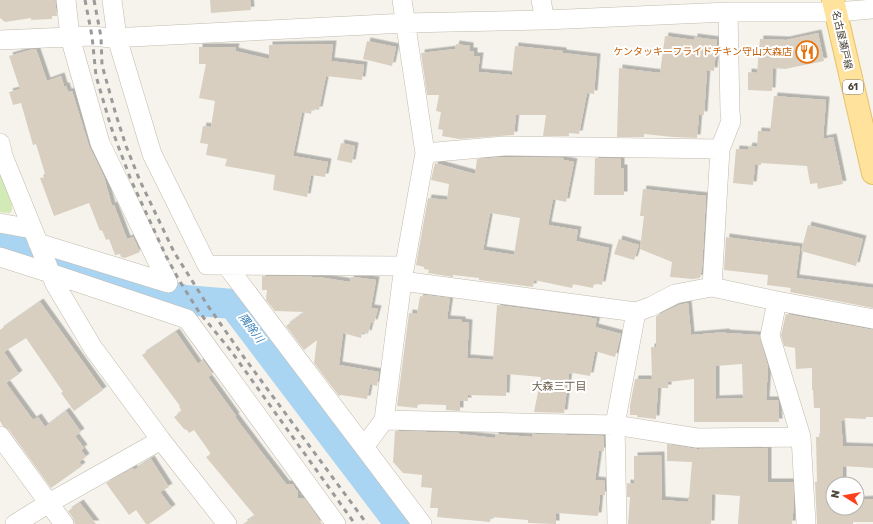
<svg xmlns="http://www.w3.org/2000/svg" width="873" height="524" viewBox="0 0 873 524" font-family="Rubik,'Noto Sans JP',sans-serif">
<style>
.park{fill:#d2eab5}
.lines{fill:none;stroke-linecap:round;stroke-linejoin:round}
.river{stroke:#a9d4f2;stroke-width:30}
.building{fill:#d8cfc1;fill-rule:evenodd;filter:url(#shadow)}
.minor-casing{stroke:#c2bbae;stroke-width:20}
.major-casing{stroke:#e6c16a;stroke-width:24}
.minor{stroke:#fff;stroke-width:19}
.major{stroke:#ffe39c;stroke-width:22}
.rail{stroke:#9a9a9a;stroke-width:3;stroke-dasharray:5 5;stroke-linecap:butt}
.labels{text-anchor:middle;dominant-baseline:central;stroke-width:4;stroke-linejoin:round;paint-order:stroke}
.shield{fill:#fff;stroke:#817c74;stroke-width:1}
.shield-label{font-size:9px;font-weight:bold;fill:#4b4439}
.street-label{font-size:10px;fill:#4b4439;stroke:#fff}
.food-label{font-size:10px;fill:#c56008;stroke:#fff;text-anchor:end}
.water-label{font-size:11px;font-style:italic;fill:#2e7ab2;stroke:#fff}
.neighbourhood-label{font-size:11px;fill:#6e6250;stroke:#fff}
</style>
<defs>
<filter id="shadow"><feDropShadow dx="3.5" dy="-3.5" stdDeviation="0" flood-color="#0004"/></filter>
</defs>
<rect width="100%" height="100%" fill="#f6f3ec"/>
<path class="park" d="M0,171C4,183 13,197 12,210L10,213L0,212Z"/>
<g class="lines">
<path class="river" d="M0,244L10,245L185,300L233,304L400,524"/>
</g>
<path class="building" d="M0,0H55L57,16H52V19L31,20V18L5,22L0,18Z
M210,0H250L251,10L211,13Z
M818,33L824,61L785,69L773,68L772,91L748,90V72L757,73L760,39L786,40Z
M665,36L694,40V37L717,40L714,71L707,70L704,115L699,114L697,138L673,137L644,134V137H617L619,68L660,73Z
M367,41L396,47L392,66L363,59Z
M333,44L331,61L364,65L362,80L326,76L319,110L312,109L311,114L302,112L293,156L328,162L325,177L311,175L307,197L273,190L275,175L225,166L227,159L206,155L208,144L200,143L203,126L211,127L215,101L199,98L206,64H199V47H236L235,51L269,59V45Z
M456,44L470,46V51H474V56H480L478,72L512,75L515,46L563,51V53L597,57L594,94L587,93L579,134L569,133V136H543L546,115H516L514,135L459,139L442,136L443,130L438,129L441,112L436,111L439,95H427L421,53L455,49Z
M36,49L47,81L61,76L64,86H66L68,92L72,91L89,146L104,177L112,206L114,205L127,239L133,237L140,252L125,258L121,257L120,254L115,255L109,239L106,240L102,230L100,231L89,203L54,216L40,178L46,177L36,144L33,145L21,103L13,105L9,92L20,89L9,56L30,50Z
M774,96L826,100L823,139L833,137L843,184L818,189L817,183L810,184L807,166L761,163V165H755L753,185L733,183L736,149L748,150L749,146L757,147L758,131L770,132Z
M341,143L355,146L352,163L337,160Z
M504,157L564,158V160L574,162L566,202L553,199L548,225L578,230L576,241L609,248L602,285L594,283L593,288L573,284L572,288L534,280L533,287L479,280V278L453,275V277L428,273L429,270L424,269V267L416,265L428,198L447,200L449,184L431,180L435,163L475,174L477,159ZM490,213L520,218L514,255L483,250Z
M595,158L621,159V168H624V195H594Z
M643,189L706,196L702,268L700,278L693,279L670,277L672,262L640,249L644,216H640Z
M808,225L863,239L856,266L801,251Z
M726,237L800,247L796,278L873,288V308L790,292L791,288L767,285L768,275L724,270Z
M619,239L639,245L634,260L614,254Z
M262,276H307L316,278L318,277L350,282L351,277H354L376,280L371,308L378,309L374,323L371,322L368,334L362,332L361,338L343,333L339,365L379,372L377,386L370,384L367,399L341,395L339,396L314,363L317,340L304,350L286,326L305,312L275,311L266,300L267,290H262Z
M424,295L450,298L447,319L462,320V322L469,323L467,358L493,360L497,305L587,317L597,319L595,327L621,334L619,342L615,357L595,351L590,376L573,373L572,374L569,373L564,413L534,412L541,377L507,374L506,396L468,395V401H460V411L446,410V405L418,404L417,408L397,406L409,313L417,314L420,296L424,297Z
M40,302L103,390L74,411L61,393L63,392L26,338L4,352L19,374L6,383L33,420L38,417L45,427L66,411L81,432L75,436L84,448L81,450L86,457L79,462L82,466L51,488L9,430L3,426L0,421V330Z
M688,303L691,335L726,332V333L759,335L768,367L766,400H778L779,422H694V379L668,382V388H658L656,419L637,417V415H630V406L635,379H652L651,347H656V316L679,305ZM742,364L743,398L716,399V366Z
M786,314L873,330V417H866V419L844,418V421H841L843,446L873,447V468L843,466V484H833V508H857V500L873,499V522H853V524H817L815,482H817L816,437H820V408H814L813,390H812V368L796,369L795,348L784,346L781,335Z
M176,332L198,364L203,360L213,374L208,377L236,416L235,417L263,454L286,484H293L296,490L298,491V498L305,499L322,524H243L255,516L206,457L211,454L194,430L189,433L187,430L184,429L174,417L182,411L179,407L180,406L142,355Z
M395,431L460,433V434L495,438V434L532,437V434L604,436V451H599L595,480L605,481V495H600L598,516L556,513V524L528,523V520L491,517L490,522L437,517L438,508H430L432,488L421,487L422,475L403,473L393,462Z
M667,444L697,449L768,448V482H793L794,503L792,524H738L740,496L712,494L711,524H628L630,497H627V483L634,484V456L661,455L662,500L688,502V497H689L692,462L667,461Z
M151,459L169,487L160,492L172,508L149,524H146L136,510L129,515L106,483L133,468L134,470Z
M80,503L96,524H75L73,518L68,511Z"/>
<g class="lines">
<g class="minor-casing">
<path id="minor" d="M112,0L117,38L152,154L207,265L405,266
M402,0L425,153L402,281L384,420L364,447L422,524
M541,0L545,20
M0,40L92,36L111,38L406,23L545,20L728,12H836L873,9
M0,143L3,156L55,284L93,348L161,440L227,524
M425,153L504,146L720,149
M0,223L32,229
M38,243L168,283L100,143L70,37L66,0
M0,257L50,273L187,319L336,524
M227,266L364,447
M402,281L636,312L650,307L675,294L712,287L777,301L873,319
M712,287L720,149L731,121L730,112L728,12
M777,301L770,336L801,437L806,524
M384,420L615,425L697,438L801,437
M0,436L64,524
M15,524L49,503L161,440
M617,524L615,425L636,312"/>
</g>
<g class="major-casing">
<path id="major" d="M833,0L873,173"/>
</g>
<use href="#minor" class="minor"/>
<use href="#major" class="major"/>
<path class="rail" d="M85,0L92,36L96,76L111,127L131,180L166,256L179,280L199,312L231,351L355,524
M94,0L101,37L102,65L116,115L126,146L140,181L174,252L208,306L243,356L367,524"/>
</g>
<defs>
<g id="restaurant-ring" transform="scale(1.15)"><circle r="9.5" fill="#fff" stroke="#e8710a" stroke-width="1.5"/><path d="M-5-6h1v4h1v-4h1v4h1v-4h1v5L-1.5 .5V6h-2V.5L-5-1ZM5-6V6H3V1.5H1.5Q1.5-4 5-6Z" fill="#e8710a"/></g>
</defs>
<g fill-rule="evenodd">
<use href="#restaurant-ring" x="807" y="52"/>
</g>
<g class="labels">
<rect class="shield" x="843" y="80" width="20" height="14" rx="3"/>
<g class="shield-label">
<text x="853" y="87">61</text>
</g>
<g class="street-label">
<text transform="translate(842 40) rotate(77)">名古屋瀬戸線</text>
</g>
<g class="food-label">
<text x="792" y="52">ケンタッキーフライドチキン守山大森店</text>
</g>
<g class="water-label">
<text transform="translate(251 328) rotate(53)">隅除川</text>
</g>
<g class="neighbourhood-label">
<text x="559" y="386">大森三丁目</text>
</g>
</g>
<g transform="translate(845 496) rotate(281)"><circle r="19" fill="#ffffff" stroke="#b7b4b0"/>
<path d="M0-3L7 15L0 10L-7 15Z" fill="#fc3f1d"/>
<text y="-6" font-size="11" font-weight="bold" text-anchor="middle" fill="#4b4439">N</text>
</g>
</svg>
